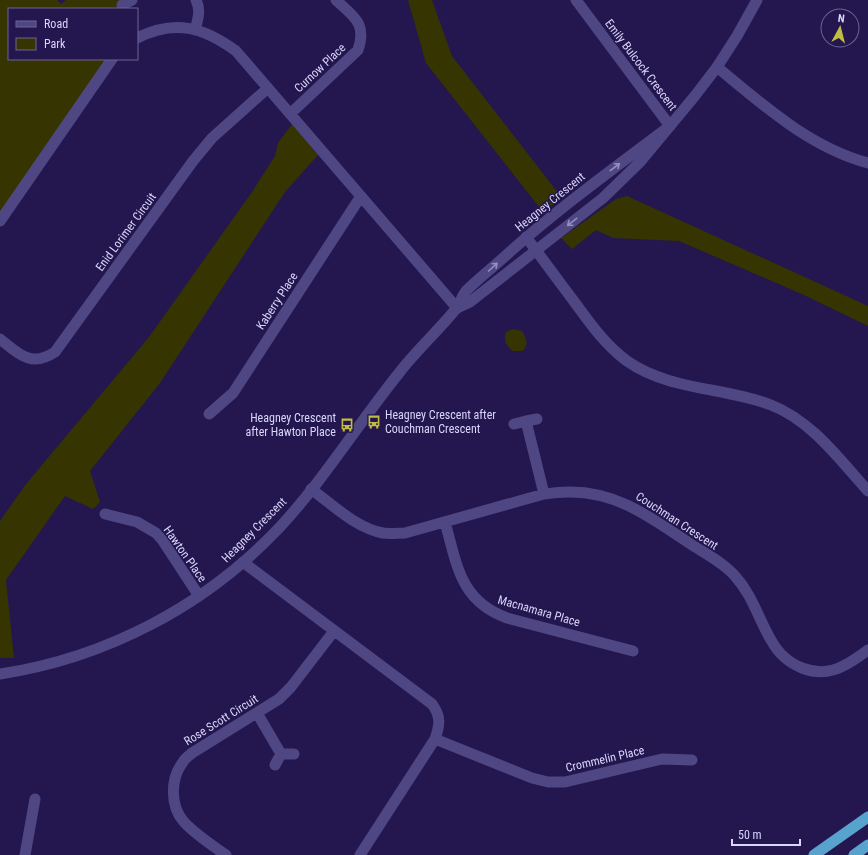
<svg xmlns="http://www.w3.org/2000/svg" width="868" height="855" viewBox="0 0 868 855" font-family="'Roboto Condensed',sans-serif">
<style>
.green{fill:#363400}
.lines{fill:none;stroke-linecap:round;stroke-linejoin:round}
.minor{stroke:#4f4783;stroke-width:11}
.tertiary{stroke:#4f4783;stroke-width:11}
.trunk{stroke:#58a2ce;stroke-width:11}
.oneway{stroke:#948ebe}
.labels{text-anchor:middle;dominant-baseline:central;stroke-width:3;stroke-linejoin:round;paint-order:stroke}
.street-label{font-size:12px;fill:#d8d6fa;stroke:#24174f}
.poi-label{font-size:12px;fill:#d8d6fa;stroke:#24174f;text-anchor:start}
</style>
<rect width="100%" height="100%" fill="#24174f"/>
<path class="green" d="M0,0H57L61,4L66,0H119L124,9H9V59H112L0,221Z
M408,0H432L452,56L562,198L543,212L426,63Z
M292,124L318,155L285,192L160,383L90,471L100,502L93,509L65,496L6,580L14,658H0V521L26,484L149,337L252,192L275,156L278,143Z
M627,196L868,306V326L804,295L679,241L613,238L596,230L572,249L561,238L616,199Z
M513,329L522,331C526,338 530,345 522,351H513C506,346 503,340 506,332Z"/>
<g class="lines">
<path class="minor" d="M576,0L670,126
M122,5L132,0
M195,30C198,19 201,10 196,0
M137,38C175,19 203,27 236,51L457,308
M717,67C763,105 809,147 868,163
M290,114L358,50C367,23 354,17 336,0
M0,221L112,59
M526,237C542,258 557,279 573,300C589,322 605,345 627,361C670,391 725,387 771,405C812,421 839,459 868,491
M0,339C19,354 31,368 55,352L193,161L212,138L268,88
M209,414L233,393L361,196
M537,419L526,421L544,494
M514,424L526,421
M311,489C333,505 356,528 383,533C390,534 398,533 405,533L544,494C552,493 560,492 568,492C616,491 650,517 689,543C704,553 723,562 735,576C753,596 758,618 771,640C785,666 817,681 845,665C853,661 861,655 868,650
M105,514L137,522L156,533L163,541L199,596
M445,522C457,565 460,601 507,618L633,651
M243,562L432,704C441,716 440,725 435,739L360,855
M257,713L281,754H294
M435,739L532,778L548,782H565L662,759L692,760
M275,765L281,754
M25,855L35,799
M226,855C212,845 196,835 184,822C170,806 170,779 183,762C185,758 189,756 192,753L279,699L291,687L334,631"/>
<path class="tertiary" d="M457,308L470,302L603,198L640,162L694,97L717,67L737,36L757,0
M0,674C106,658 205,606 279,528C323,481 358,424 399,373C416,351 437,332 455,310C460,305 461,297 466,291C477,280 491,269 503,258C555,211 613,169 670,126"/>
<path class="trunk" d="M814,855L868,817
M854,855L868,845"/>
</g>
<defs><path id="oneway-shaft" d="M-6 0H5M1.5-3L5.5 0L1.5 3" fill="none" stroke-width="1.6" stroke-linecap="round" stroke-linejoin="round"/></defs>
<g class="oneway">
<use href="#oneway-shaft" transform="translate(615 167) rotate(-37)"/>
<use href="#oneway-shaft" transform="translate(572 222) rotate(142)"/>
<use href="#oneway-shaft" transform="translate(493 267) rotate(-42)"/>
</g>
<defs>
<g id="bus-bare" transform="scale(1.08)"><path d="M-5-6H5V4H4V6H2V4H-2V6H-4V4H-5ZM-3.5-4V0h7V-4ZM-3.5 1.2v1.5H-2V1.2ZM2 1.2v1.5H3.5V1.2Z" fill="#c0be40" stroke="#24174f" stroke-width="2.5" paint-order="stroke"/></g>
</defs>
<g fill-rule="evenodd">
<use href="#bus-bare" x="374" y="422"/>
<use href="#bus-bare" x="347" y="425"/>
</g>
<g class="labels">
<g class="street-label">
<text transform="translate(641 65) rotate(53)">Emily Bulcock Crescent</text>
<text transform="translate(320 68) rotate(-43)">Curnow Place</text>
<text transform="translate(550 202) rotate(-39)">Heagney Crescent</text>
<text transform="translate(126 232) rotate(-54)">Enid Lorimer Circuit</text>
<text transform="translate(277 301) rotate(-57)">Kaberry Place</text>
<text transform="translate(677 521) rotate(33)">Couchman Crescent</text>
<text transform="translate(254 530) rotate(-45)">Heagney Crescent</text>
<text transform="translate(185 554) rotate(55)">Hawton Place</text>
<text transform="translate(539 611) rotate(16)">Macnamara Place</text>
<text transform="translate(221 720) rotate(-32)">Rose Scott Circuit</text>
<text transform="translate(605 759) rotate(-13)">Crommelin Place</text>
</g>
<g class="poi-label">
<text x="385" y="415">Heagney Crescent after<tspan x="385" dy="14">Couchman Crescent</tspan></text>
<text x="336" y="418" text-anchor="end">Heagney Crescent<tspan x="336" dy="14">after Hawton Place</tspan></text>
</g>
</g>
<rect x="8" y="8" width="130" height="52" fill="#24174f" stroke="#6c6393"/>
<rect x="16" y="21" width="20" height="6" fill="#4f4783" stroke="#6c6393"/>
<text x="44" y="28" font-size="12" fill="#d8d6fa">Road</text>
<rect x="16" y="38" width="20" height="12" fill="#363400" stroke="#6c6393"/>
<text x="44" y="48" font-size="12" fill="#d8d6fa">Park</text>
<g transform="translate(840 28) rotate(7)"><circle r="19" fill="#24174f" stroke="#6c6393"/>
<path d="M0-3L7 15L0 10L-7 15Z" fill="#c0be40"/>
<text y="-6" font-size="11" font-weight="bold" text-anchor="middle" fill="#d8d6fa">N</text>
</g>
<path d="M732 839v6h68v-6" fill="none" stroke="#d8d6fa" stroke-width="2"/>
<text x="738" y="839" font-size="12" fill="#d8d6fa" stroke="#24174f" stroke-width="3" paint-order="stroke">50 m</text>
</svg>
